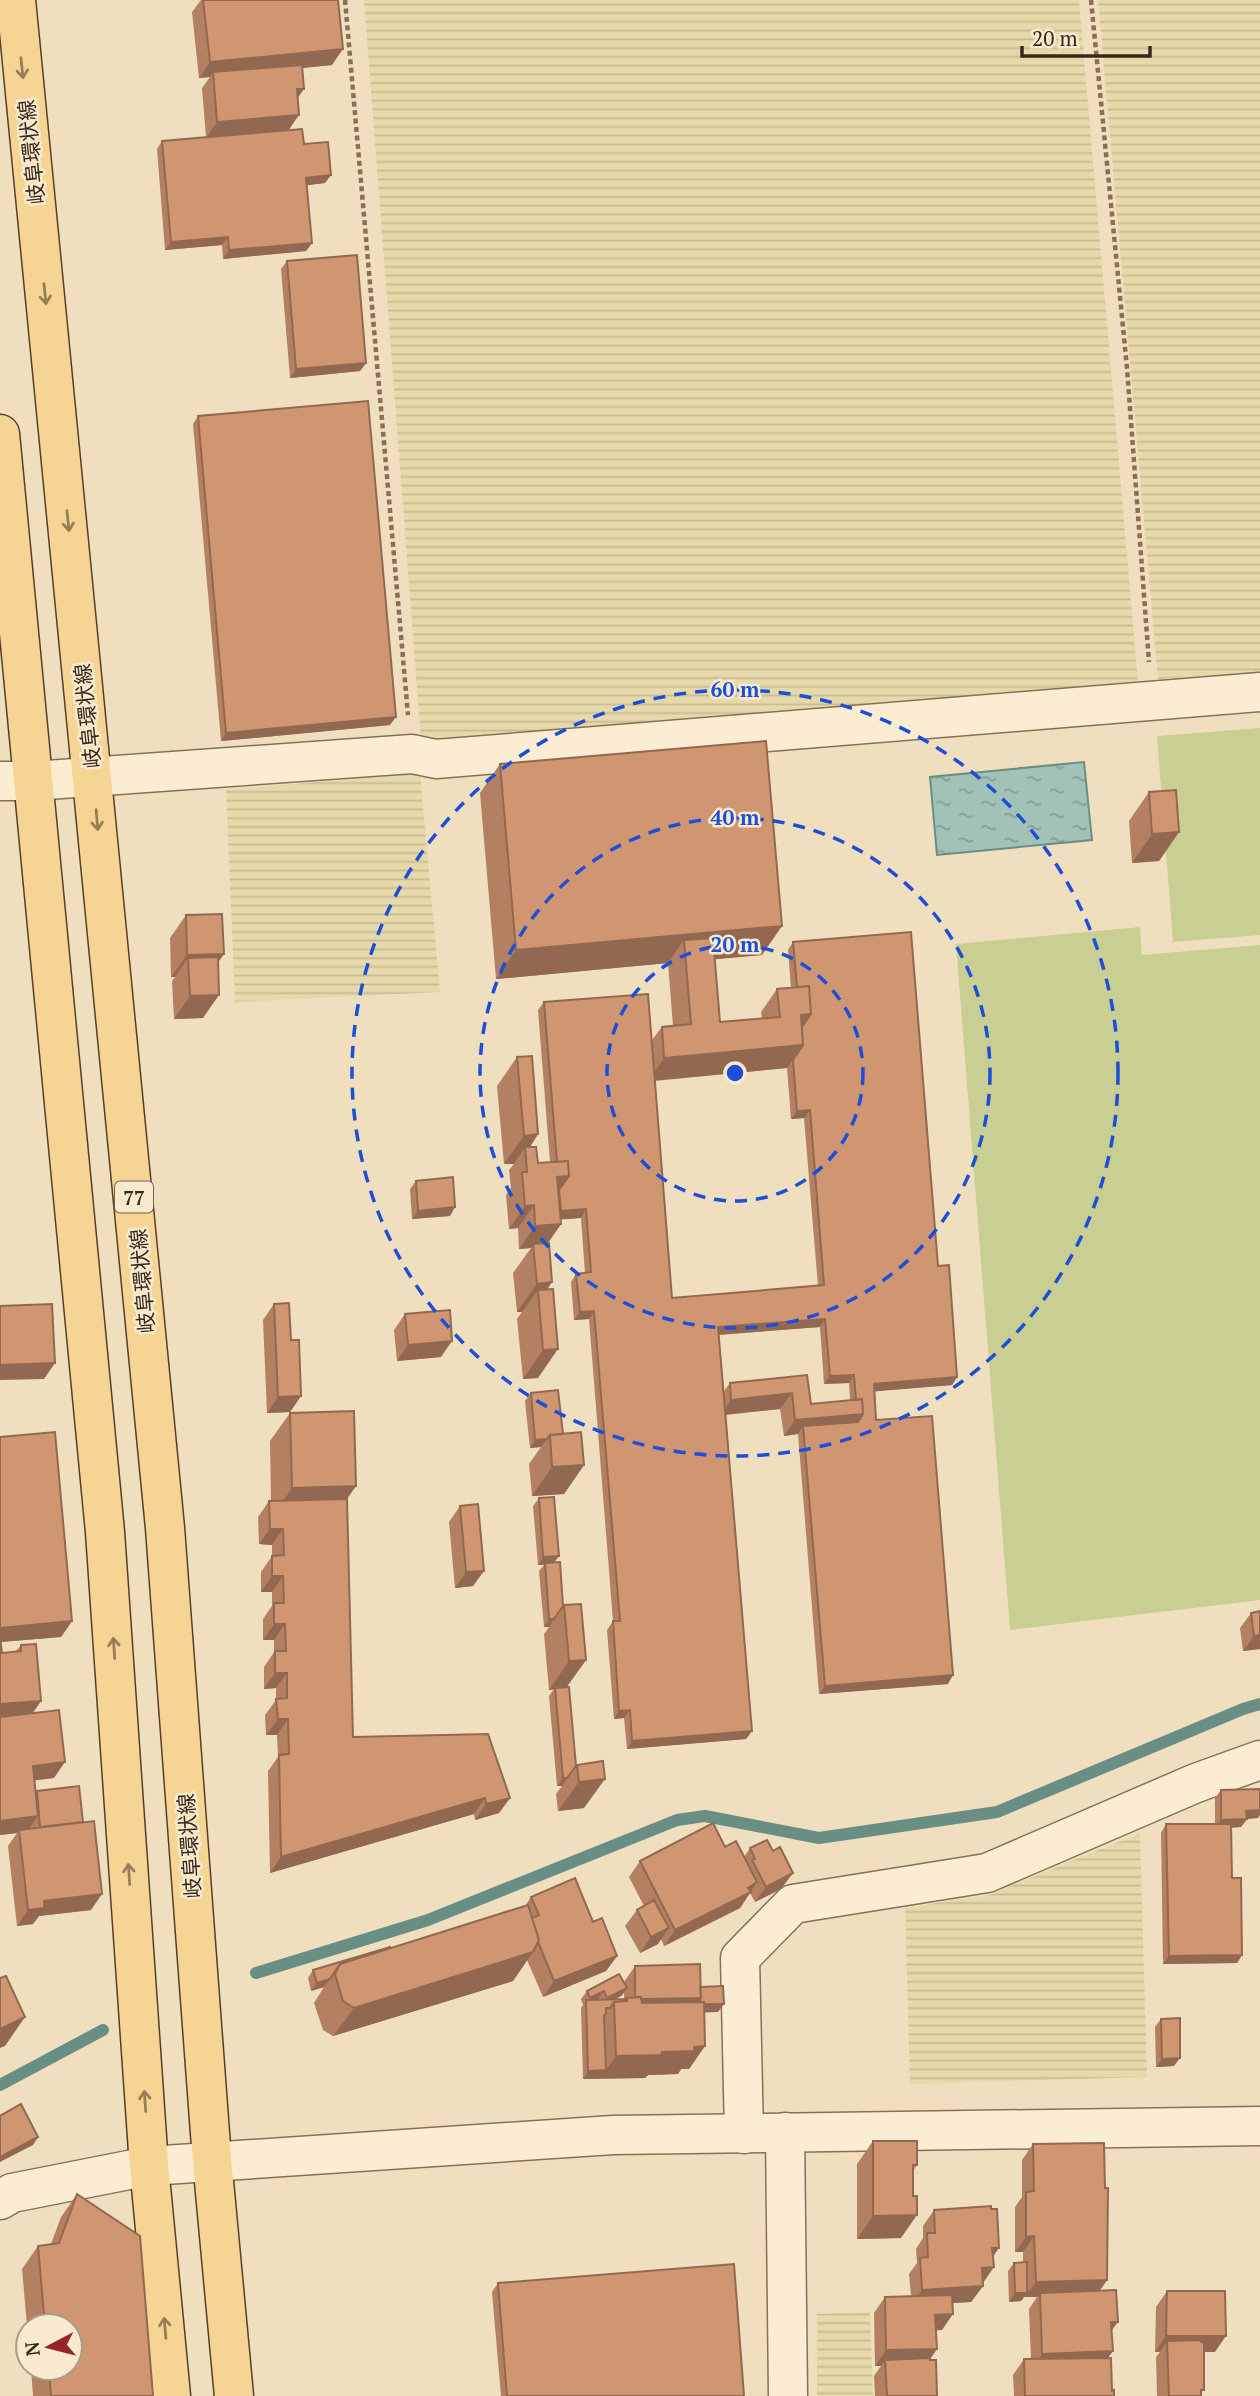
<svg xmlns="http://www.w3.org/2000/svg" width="1260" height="2396" viewBox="0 0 1260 2396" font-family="'PT Serif','Noto Sans JP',serif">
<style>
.farmland{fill:url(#farmland-rules)}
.grass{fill:#c9ce92}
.water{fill:url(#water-ripples);stroke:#698f85;stroke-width:2}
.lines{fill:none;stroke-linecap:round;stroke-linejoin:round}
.stream{stroke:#698f85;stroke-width:12}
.minor-casing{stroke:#896f56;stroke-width:41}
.tertiary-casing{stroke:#896f56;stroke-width:41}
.primary-casing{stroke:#563e2b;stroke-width:41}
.path{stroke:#896f56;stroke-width:4.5;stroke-dasharray:5 3.5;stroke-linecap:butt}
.minor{stroke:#faedd2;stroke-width:38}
.tertiary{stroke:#faedd2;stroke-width:38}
.primary{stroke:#f6d493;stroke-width:38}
.wall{fill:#b38162;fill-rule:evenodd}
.shaded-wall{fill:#926950}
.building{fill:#d09672;stroke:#926950;stroke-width:2}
.oneway{stroke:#977e57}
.ring{fill:none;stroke:#1d4ed8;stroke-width:3.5;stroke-dasharray:12 9}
.labels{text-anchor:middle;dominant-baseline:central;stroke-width:5;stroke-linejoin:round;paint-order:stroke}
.shield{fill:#f7eace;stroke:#716251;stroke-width:2}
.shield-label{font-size:19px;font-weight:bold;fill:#38281b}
.street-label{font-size:21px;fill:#38281b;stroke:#f7eace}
.centre{fill:#1d4ed8;stroke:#f7eace;stroke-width:3.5}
.ring-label{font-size:21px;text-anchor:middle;font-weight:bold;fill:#1d4ed8;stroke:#f7eace;stroke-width:5;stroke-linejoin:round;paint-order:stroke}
</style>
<defs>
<pattern id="farmland-rules" width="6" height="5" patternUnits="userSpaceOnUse" patternTransform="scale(1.75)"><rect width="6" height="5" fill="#e6daab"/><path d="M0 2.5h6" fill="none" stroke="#c6bb93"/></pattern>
<pattern id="water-ripples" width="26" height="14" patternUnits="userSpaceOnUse" patternTransform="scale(1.75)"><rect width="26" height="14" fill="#a2c1b7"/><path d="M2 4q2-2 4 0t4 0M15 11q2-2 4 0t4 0" fill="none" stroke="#859d94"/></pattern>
</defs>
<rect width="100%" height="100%" fill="#f0dfbe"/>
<path class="farmland" d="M364,0H1079L1138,682L421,740Z
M1098,0H1260V672L1158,679Z
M420,773L440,992L235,1002L226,790Z
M1140,1833L1147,2077L910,2084L905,1908L989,1895Z
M870,2312L873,2396H817V2314Z"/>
<path class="grass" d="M1260,728V935L1173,942L1157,736Z
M1140,927L1142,955L1260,945V1600L1010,1630L956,944Z"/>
<path class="water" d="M1084,762L1092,840L937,855L930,777Z"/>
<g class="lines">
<path class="stream" d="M256,1973L428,1920L677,1820L705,1816L819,1838L997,1812L1243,1709L1260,1704
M0,2085L103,2030"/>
<g class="minor-casing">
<path id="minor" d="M0,781H33L412,754L436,759L1260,692
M785,2132L788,2396
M744,2134L740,1958L793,1904L987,1873L1196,1783L1260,1760
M0,2200L12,2193L149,2166"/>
</g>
<g class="tertiary-casing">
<path id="tertiary" d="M149,2166L613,2135L1260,2126"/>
</g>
<g class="primary-casing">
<path id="primary" d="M16,0L165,1528L212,2160L234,2396
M0,434L105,1532L149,2166L171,2396"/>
</g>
<path class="path" d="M345,0L408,715
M1091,0L1127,368L1149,662"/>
<use href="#minor" class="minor"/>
<use href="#tertiary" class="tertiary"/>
<use href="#primary" class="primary"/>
</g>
<path class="wall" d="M201,0H338L332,65L302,68L298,98L289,130L304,144L325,183L307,185L312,243L306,251L223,259L222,245L165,250L157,149L162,141L206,137L202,88L210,77L199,78L192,12Z
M287,261L366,363L360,371L290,378L281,269Z
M198,416L390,725L221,741L193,424Z
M500,764L762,955L715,959L720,1022L762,1018L761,1012L777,989L791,988L788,950L793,942L938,1266L957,1377L952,1385L874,1391L876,1420L948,1684L819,1694L798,1434L784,1436L780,1409L726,1415L752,1731L746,1739L627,1749L624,1718L614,1719L607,1630L613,1621L589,1319L574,1320L571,1282L576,1274L585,1273L581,1218L560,1219L561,1224L548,1243V1289H553L538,1378L523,1379L517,1319L522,1312H517L513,1273L531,1248L519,1249L518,1228L509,1229L506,1195L511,1188L509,1170L514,1164H504L497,1086L517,1057L538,1134L530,1147L538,1163L550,1162L538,1010L544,1002L651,1041L662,1027L673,1026L668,963L496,979L480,793ZM787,1068L791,1119L804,1118L818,1286L672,1298L655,1081ZM820,1327L824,1384L849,1383L850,1400L811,1404L807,1375L730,1383L724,1391L719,1335Z
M1149,792L1179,832L1159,861L1132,863L1129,821Z
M186,915L218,962L203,1018L174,1019L172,981L175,977H171L170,938Z
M416,1181L450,1216L412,1219L410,1189Z
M274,1304L291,1340L301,1396L290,1412L267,1413L263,1320Z
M405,1314L441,1357L397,1361L394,1330Z
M531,1393L563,1434L584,1465L564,1494L532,1496L529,1464L541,1447L530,1448L525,1401Z
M290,1413L347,1499L353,1737L510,1798L499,1813L475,1820L474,1814L270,1873L268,1771L278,1757L277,1735H266L265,1715L276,1700V1688L264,1689V1667L274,1652V1640H263V1619L272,1606V1592H261V1572L272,1556V1545L259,1544L258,1517L269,1501H271L270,1441Z
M0,1437L72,1621L61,1637L1,1642L2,1653L16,1651L21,1645L41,1701L32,1713L54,1778L34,1780L36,1792L37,1791L91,1910L39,1916L33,1924L17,1926L8,1846L17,1833L0,1835Z
M539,1498L559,1556L554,1562L563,1606L564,1605L586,1660L566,1687L576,1766L577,1765L584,1808L558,1811L556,1794L562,1786H557L549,1696L554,1689L549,1690L544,1634L549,1627H544L539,1571L544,1565H538L533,1506Z
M460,1506L473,1586L455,1588L449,1522Z
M1251,1613L1260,1649L1243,1651L1240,1628Z
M1221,1790L1258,1818L1247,1819L1241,1827L1231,1828L1232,1878L1242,1955L1237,1963L1163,1964L1161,1833L1166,1824H1215V1798Z
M725,1847L744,1857L750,1848L781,1889L755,1902L750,1893L740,1908L664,1946L661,1939L658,1944L640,1953L625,1926L637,1910L644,1906L629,1877L640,1861Z
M531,1897L593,1922L617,1956L606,1971L543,1997L527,1960L513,1981L333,2036L323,2030L314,2003L324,1987L311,1991L308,1978L313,1970L390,1948L525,1906Z
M635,1966L700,1987L718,2012H705V2046L689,2069H681L678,2074L648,2075L645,2078L583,2079L581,2008L583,2005L581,1999L587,1991L624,1982ZM624,1993V1999H616L621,1996Z
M1161,2019L1174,2066L1156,2067L1155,2027Z
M873,2141L917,2165L913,2171L901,2238L857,2239V2164Z
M1033,2144L1107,2280L1100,2290L1112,2331L1113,2351L1108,2358L1112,2391L1114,2396H1014L1013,2375L1024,2359H1031L1029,2309L1037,2297H1024L1021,2301L1009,2302L1008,2271L1014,2263L1023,2262V2252H1015V2207L1022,2197V2160Z
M77,2194L153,2396H33L31,2368H70V2326H28V2337L22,2269L38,2246L51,2244L61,2217Z
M991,2209L993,2257L982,2283L983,2286L971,2302L953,2303L942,2330H936L937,2349L930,2359L937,2396H875L874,2376L881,2366H875L874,2313L885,2297L911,2296L909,2274L917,2263L916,2249L923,2238V2226L934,2210Z
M498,2283L744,2396H501L492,2292Z
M1167,2291L1215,2352H1204L1201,2396H1157L1156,2357L1160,2352H1155L1156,2307Z"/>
<path class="shaded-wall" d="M343,49L332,65L213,77V72L210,77L199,78L210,62Z
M297,89H304L293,105Z
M299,115L288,131L206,138L217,122Z
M331,175L325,183L301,186L306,178Z
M228,237L222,245L165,250L171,242Z
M312,243L306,251L223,259L229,250Z
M366,363L360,371L290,378L296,369Z
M396,717L390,725L221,741L226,733Z
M1179,832L1159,861L1132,863L1152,834Z
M782,926L762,955L686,962L684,940L668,963L496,979L516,950Z
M224,954L208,977L188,958L175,977H171L187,955Z
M219,995L203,1018L174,1019L190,996Z
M811,1014L795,1037L801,1015Z
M803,1045L787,1068L648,1081L664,1058Z
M810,1110L804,1118L791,1119L797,1111Z
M538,1134L526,1153L525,1147L514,1164H504L524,1136Z
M569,1176L553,1199L557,1177Z
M534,1205L518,1228L509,1229L525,1206Z
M455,1207L450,1216L412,1219L418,1211Z
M586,1209L581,1218L555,1220L561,1211Z
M561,1224L545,1247L533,1244L531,1248L519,1249L535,1226Z
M552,1282L539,1302L538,1290L522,1312H517L537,1284Z
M594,1311L589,1319L574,1320L580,1312Z
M825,1319L820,1327L713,1335L718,1327Z
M452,1341L441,1357L397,1361L408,1345Z
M558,1349L538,1378L523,1379L543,1350Z
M55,1363L44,1379L0,1380V1365Z
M854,1375L849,1383L824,1384L830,1376Z
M957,1377L952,1385L868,1392L874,1384Z
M792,1393L780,1409L720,1415L731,1400Z
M301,1396L290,1412L267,1413L278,1397Z
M863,1414L852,1430L803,1426L798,1434L784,1436L795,1420Z
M547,1439L541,1447L530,1448L535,1440Z
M584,1465L564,1494L532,1496L552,1467Z
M356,1486L336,1515L272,1517L292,1488Z
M270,1529H283L272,1545L259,1544Z
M559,1556L553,1564L538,1565L543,1557Z
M484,1571L473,1586L455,1588L466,1572Z
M272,1576H283L272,1592H261Z
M549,1619H554L549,1627H544Z
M72,1621L61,1637L0,1642V1628Z
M274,1624H285L274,1640H263Z
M1260,1635V1649L1243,1651L1254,1636Z
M586,1660L566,1688L549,1690L569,1661Z
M275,1673H287L276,1688L264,1689Z
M953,1675L948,1684L819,1694L825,1686Z
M41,1701L30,1717L0,1719V1704Z
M630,1710L624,1718L614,1719L619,1711Z
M278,1719H288L277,1735H266Z
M752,1731L746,1739L627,1749L632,1741Z
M65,1762L54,1778L22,1782L33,1766Z
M563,1778H567L562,1786H557Z
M605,1779L584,1808L558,1811L579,1782Z
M485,1798L474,1814L270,1873L281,1857Z
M510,1798L499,1813L475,1820L486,1804Z
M1260,1810V1815L1258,1818L1241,1819L1246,1811Z
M38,1816L27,1832L19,1830L17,1833L0,1835V1821Z
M1247,1819L1241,1827L1215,1828L1221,1820Z
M793,1873L781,1889L755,1902L766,1887Z
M757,1882L740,1908L664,1946L675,1930Z
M102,1894L91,1910L39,1916L33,1924L17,1926L28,1910L44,1901Z
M669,1928L658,1944L640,1953L651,1937Z
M533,1952L513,1981L333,2036L354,2008Z
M1242,1955L1237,1963L1163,1964L1169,1956Z
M617,1956L606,1971L543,1997L554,1981Z
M330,1979L324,1987L311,1991L317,1983Z
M627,1988L621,1996L602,2006L607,1998Z
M604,1991L598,1999L586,2005V2003L590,1998Z
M701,1998L690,2014L624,2015L635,1999Z
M724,2004L718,2012L693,2013L699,2005Z
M25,2017L5,2046L0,2048V2029Z
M705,2046L689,2069H681L678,2074L648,2075L645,2078L583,2079L588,2071L606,2070L616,2056L662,2052L694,2047Z
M1180,2058L1174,2066L1156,2067L1162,2059Z
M38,2137L33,2145L0,2162V2157Z
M917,2215L901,2238L857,2239L873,2216Z
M1034,2236L1023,2252H1015L1026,2237Z
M992,2248H999L988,2264Z
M994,2267L983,2283L982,2268Z
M1107,2280L1096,2296L1040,2293L1037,2297H1024L1036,2282Z
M983,2286L971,2302L911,2305L922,2290Z
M1015,2293H1027L1021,2301L1009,2302Z
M953,2314L942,2330L924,2331L935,2315Z
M1111,2322H1118L1106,2338Z
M1166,2336H1226L1215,2352H1167V2341L1160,2352H1155Z
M937,2349L926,2365L885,2360L881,2366H875L886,2350Z
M1113,2351L1101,2367L1031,2370L1042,2354Z"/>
<path class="building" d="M203,0H338L343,49L210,62Z
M302,65L304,89H297L299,115L217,122L213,72Z
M302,129L304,144L328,142L331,175L306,178L312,243L229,250L228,237L171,242L162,141Z
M357,255L366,363L296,369L287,261Z
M368,401L396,717L226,733L198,416Z
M766,741L782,926L516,950L500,764Z
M1176,790L1179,832L1152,834L1149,792Z
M222,914L224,954L187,955L186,915Z
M911,932L938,1266L949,1265L957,1377L874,1384L876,1420L932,1416L953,1675L825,1686L803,1426L858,1422L863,1414L862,1399L856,1400L854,1375L830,1376L825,1319L718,1327L752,1731L632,1741L630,1710L619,1711L613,1621H620L594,1311L580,1312L576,1274L591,1272L586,1209L561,1211L559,1190L569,1176L568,1161L557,1162L544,1002L648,994L672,1298L824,1285L810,1110L797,1111L793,1060L803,1045L802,1027L811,1014L809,986L797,987L793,942Z
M713,938L720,1022L780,1017L777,989L809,986L811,1014L801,1015L803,1045L664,1058L662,1027L691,1024L684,940Z
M218,957L219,995L190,996L188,958Z
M532,1056L538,1134L524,1136L517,1057Z
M525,1147H536L538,1163L568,1161L569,1176L557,1177L561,1224L535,1226L534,1205L525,1206L522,1172H527Z
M453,1177L455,1207L418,1211L416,1181Z
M549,1243L552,1282L537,1284L533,1244Z
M553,1289L558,1349L543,1350L538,1290Z
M289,1303L291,1340H299L301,1396L278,1397L274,1304Z
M52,1304L55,1363L0,1365V1306Z
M450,1310L452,1341L408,1345L405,1314Z
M807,1375L811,1404L862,1399L863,1414L795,1420L792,1393L731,1400L730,1383Z
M558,1390L563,1434L550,1435L547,1439L535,1440L531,1393Z
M354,1411L356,1486L292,1488L290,1413Z
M55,1432L72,1621L0,1628V1437Z
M581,1432L584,1465L552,1467L550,1435Z
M554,1497L559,1556L543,1557L539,1498Z
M347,1499L353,1737L488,1734L510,1798L486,1804L485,1798L281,1857L279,1755L289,1754L288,1719H278L276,1699L287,1698V1673H275V1651H286L285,1624H274V1603H284L283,1576H272V1556L284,1555L283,1529H270L269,1501Z
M478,1504L484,1571L466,1572L460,1506Z
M560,1562L563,1606L554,1619H549L545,1563Z
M581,1604L586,1660L569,1661L564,1605Z
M1260,1611V1635L1254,1636L1251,1613Z
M0,1637L2,1653L21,1651V1645L36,1644L41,1701L0,1704Z
M569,1687L576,1766L567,1778H563L555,1688Z
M59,1710L65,1762L33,1766L38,1816L0,1821V1717Z
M603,1761L605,1779L579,1782L577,1765Z
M79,1786L83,1822L40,1827L37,1791Z
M1260,1789V1810L1246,1811L1247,1819L1221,1820V1790Z
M94,1821L102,1894L44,1901V1908L28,1910L19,1830Z
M713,1823L725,1847L736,1841L757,1882L748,1888L751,1892L675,1930L640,1861Z
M1166,1824H1231L1232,1878H1241L1242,1955L1169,1956Z
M767,1840L773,1851L780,1847L793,1873L766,1887L752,1860L755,1859L750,1848Z
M575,1878L593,1922L602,1918L617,1956L554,1981L538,1942L539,1940L532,1918L539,1915L531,1897Z
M654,1900L669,1928L651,1937L637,1910Z
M528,1905L539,1940L533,1952L354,2008L343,2001L335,1974L340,1964Z
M390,1947V1948L340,1964L330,1979L317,1983L313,1970Z
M700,1964L701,1998L641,1999V1997H635V1966Z
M619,1974L627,1988L607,1998L604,1991L590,1998L587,1991Z
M6,1976L25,2017L0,2029V1978Z
M723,1986L724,2004H704V2002H699L701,1998L700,1987Z
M641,1997L642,2003L704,2002L705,2046L694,2047V2051L662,2052L661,2055L616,2056L614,2002L627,2001V1998Z
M626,1999L625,2001L614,2002L610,2008H606V2013L604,2016L606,2070L588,2071L586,2000Z
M1180,2018V2058L1162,2059L1161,2019Z
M21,2104L38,2137L0,2157V2116Z
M873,2141H917V2165H913V2196H917V2215L873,2216Z
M1104,2143L1105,2188H1108L1107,2280L1036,2282L1034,2236L1026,2237V2192L1034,2191L1033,2144Z
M77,2194L140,2236L153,2396H51L49,2368H70V2326H45L38,2246L59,2243Z
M991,2206V2209H997L999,2248H992L994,2267L982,2268L983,2286L922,2290L920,2258L928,2257L927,2233H935L934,2210Z
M1027,2262V2293H1015L1014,2263Z
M734,2264L744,2396H507L498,2283Z
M1116,2290L1118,2322H1111L1113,2351L1042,2354L1040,2293Z
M1167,2291H1225L1226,2336H1166Z
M952,2295L953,2314L935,2315L937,2349L886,2350L885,2297Z
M1200,2340L1201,2342H1204V2390H1201V2396H1169L1167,2341Z
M930,2358V2360H936L937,2396H887L885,2360Z
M1111,2358L1112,2391L1114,2390V2396H1025L1024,2359Z"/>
<defs><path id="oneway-shaft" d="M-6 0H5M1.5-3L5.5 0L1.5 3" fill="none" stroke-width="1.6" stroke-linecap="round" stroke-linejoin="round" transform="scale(1.75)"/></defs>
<g class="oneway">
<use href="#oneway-shaft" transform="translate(22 68) rotate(84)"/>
<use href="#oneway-shaft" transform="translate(45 294) rotate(84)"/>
<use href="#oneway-shaft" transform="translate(68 521) rotate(84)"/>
<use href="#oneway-shaft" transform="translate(97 820) rotate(85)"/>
<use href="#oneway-shaft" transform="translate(114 1648) rotate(-94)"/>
<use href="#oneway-shaft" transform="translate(129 1874) rotate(-94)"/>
<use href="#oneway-shaft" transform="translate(145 2101) rotate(-94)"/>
<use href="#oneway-shaft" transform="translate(165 2328) rotate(-95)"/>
</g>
<g class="ring">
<circle cx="735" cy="1073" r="128"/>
<circle cx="735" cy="1073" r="255"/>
<circle cx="735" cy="1073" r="383"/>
</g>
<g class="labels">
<rect class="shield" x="115" y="1181.5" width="38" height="31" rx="5"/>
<g class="shield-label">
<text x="134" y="1197">77</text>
</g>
<g class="street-label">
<text transform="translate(31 152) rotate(-96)">岐阜環状線</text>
<text transform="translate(87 716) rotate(-96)">岐阜環状線</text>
<text transform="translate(142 1281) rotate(-95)">岐阜環状線</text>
<text transform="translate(189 1846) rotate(-94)">岐阜環状線</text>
</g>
</g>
<circle cx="735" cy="1073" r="10" class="centre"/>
<g class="ring-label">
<text x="735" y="697">60 m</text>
<text x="735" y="825">40 m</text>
<text x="735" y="952">20 m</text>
</g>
<g transform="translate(49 2347) rotate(263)"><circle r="33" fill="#f7eace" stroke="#ab9c86" stroke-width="2"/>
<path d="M0-5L12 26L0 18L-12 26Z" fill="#9b2328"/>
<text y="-10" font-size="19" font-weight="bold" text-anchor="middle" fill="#38281b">N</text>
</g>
<path d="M1022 46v10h128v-10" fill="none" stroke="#38281b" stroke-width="3.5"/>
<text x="1032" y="46" font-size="21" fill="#38281b" stroke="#f7eace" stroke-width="5" paint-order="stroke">20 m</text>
</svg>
